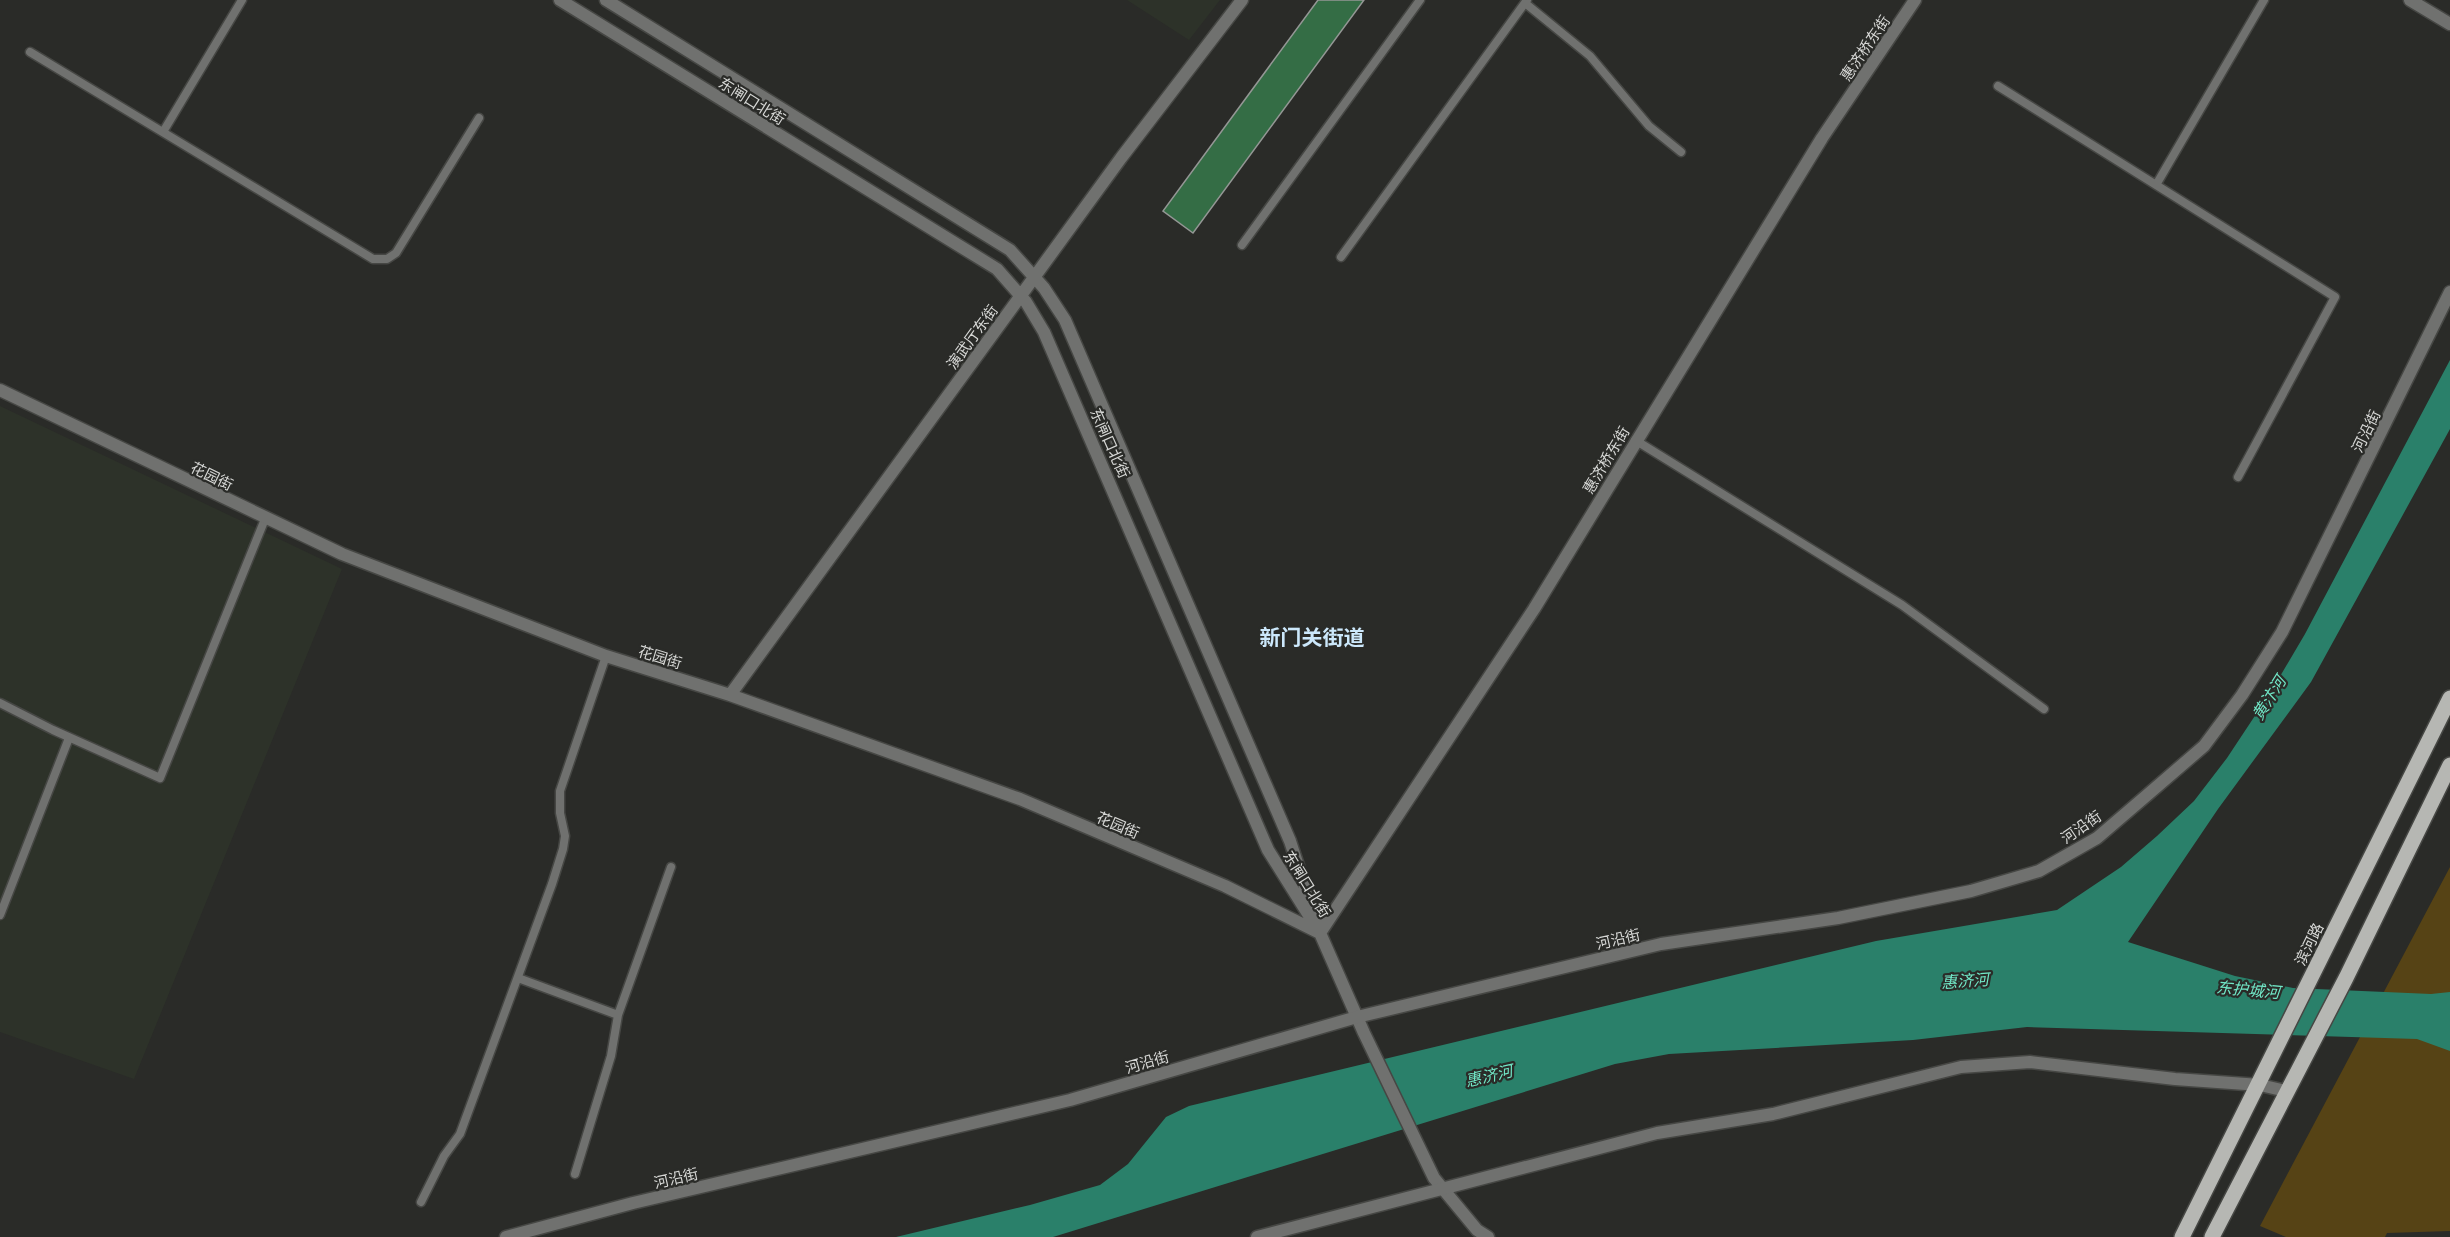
<svg xmlns="http://www.w3.org/2000/svg" width="2450" height="1237" viewBox="0 0 2450 1237" font-family="Poppins,'Noto Sans SC',sans-serif">
<style>
.built{fill:#2d3229}
.green{fill:#564315}
.water{fill:#2a806a}
.building{fill:#346d45;stroke:#949795;stroke-width:1.5}
.lines{fill:none;stroke-linecap:round;stroke-linejoin:round}
.service-casing{stroke:#464744;stroke-width:11}
.minor-casing{stroke:#464744;stroke-width:15}
.tertiary-casing{stroke:#464744;stroke-width:15}
.primary-casing{stroke:#464744;stroke-width:18}
.service{stroke:#70716f;stroke-width:8}
.minor{stroke:#70716f;stroke-width:12}
.tertiary{stroke:#70716f;stroke-width:12}
.primary{stroke:#b6b7b3;stroke-width:15}
.labels{text-anchor:middle;dominant-baseline:central;stroke-width:4.5;stroke-linejoin:round;paint-order:stroke}
.street-label{font-size:15px;fill:#d7d8d6;stroke:#2a2b28}
.water-label{font-size:16px;font-style:italic;fill:#71e7c7;stroke:#2a2b28}
.district-label{font-size:21px;font-weight:bold;fill:#cce8fb;stroke:#2a2b28}
</style>
<rect width="100%" height="100%" fill="#2a2b28"/>
<path class="built" d="M1127,0H1220L1189,40Z
M0,406L342,569L134,1079L0,1032Z"/>
<path class="green" d="M2450,867V1231L2387,1233L2385,1237H2286L2260,1226Z"/>
<path class="water" d="M2450,360V429L2311,682L2218,809L2128,942L2235,976L2293,988L2431,994L2450,992V1051L2417,1039L2027,1027L1913,1040L1669,1054L1615,1064L1053,1237H896L1030,1205L1100,1185L1128,1164L1166,1117L1189,1106L1876,941L2057,910L2121,867L2157,836L2194,801L2227,758L2272,690L2305,634Z"/>
<path class="building" d="M1318,0H1364L1193,233L1163,211Z"/>
<g class="lines">
<g class="service-casing">
<path id="service" d="M1525,3L1590,56L1649,126L1681,152
M30,52L373,259H387L396,253L479,118
M1998,86L2335,297L2238,477
M163,132L242,0
M2156,185L2264,0
M1242,245L1420,0
M1341,257L1527,0
M1635,440L1902,605L2044,709
M0,703L53,730L160,778L265,519
M0,915L69,738
M518,978L618,1015
M575,1174L611,1056L618,1015L671,867
M421,1202L444,1156L460,1134L552,884L563,849L565,836L560,813V791L606,656"/>
</g>
<g class="minor-casing">
<path id="minor" d="M560,0L997,269L1026,302L1044,332L1268,850L1310,917
M606,0L1010,250L1044,288L1065,320L1290,841L1320,933L1364,1033L1434,1178L1477,1230L1488,1237
M0,390L342,554L606,656L730,695L1020,799L1225,886L1320,933
M730,695L1121,158L1242,0
M1320,933L1534,609L1822,138L1915,0"/>
</g>
<g class="tertiary-casing">
<path id="tertiary" d="M2410,0L2450,24
M506,1237L633,1203L1070,1100L1357,1017L1661,944L1838,918L1971,891L2039,871L2097,838L2146,796L2204,746L2242,695L2282,632L2450,292
M1257,1237L1657,1133L1773,1114L1961,1067L2030,1062L2175,1079L2260,1085L2286,1091"/>
</g>
<g class="primary-casing">
<path id="primary" d="M2182,1237L2450,698
M2212,1237L2346,978L2450,765"/>
</g>
<use href="#service" class="service"/>
<use href="#minor" class="minor"/>
<use href="#tertiary" class="tertiary"/>
<use href="#primary" class="primary"/>
</g>
<g class="labels">
<g class="street-label">
<text transform="translate(1865 48) rotate(-56)">惠济桥东街</text>
<text transform="translate(752 101) rotate(32)">东闸口北街</text>
<text transform="translate(972 337) rotate(-54)">演武厅东街</text>
<text transform="translate(2366 431) rotate(-64)">河沿街</text>
<text transform="translate(1110 443) rotate(66)">东闸口北街</text>
<text transform="translate(1606 460) rotate(-59)">惠济桥东街</text>
<text transform="translate(212 476) rotate(26)">花园街</text>
<text transform="translate(660 657) rotate(17)">花园街</text>
<text transform="translate(1118 825) rotate(23)">花园街</text>
<text transform="translate(2081 827) rotate(-34)">河沿街</text>
<text transform="translate(1307 884) rotate(58)">东闸口北街</text>
<text transform="translate(1618 939) rotate(-13)">河沿街</text>
<text transform="translate(2309 944) rotate(-64)">滨河路</text>
<text transform="translate(1147 1062) rotate(-16)">河沿街</text>
<text transform="translate(676 1178) rotate(-13)">河沿街</text>
</g>
<g class="water-label">
<text transform="translate(2269 698) rotate(-58)">黄汴河</text>
<text transform="translate(1965 981) rotate(-4)">惠济河</text>
<text transform="translate(2248 990) rotate(5)">东护城河</text>
<text transform="translate(1489 1076) rotate(-13)">惠济河</text>
</g>
<g class="district-label">
<text x="1312" y="637">新门关街道</text>
</g>
</g>
</svg>
